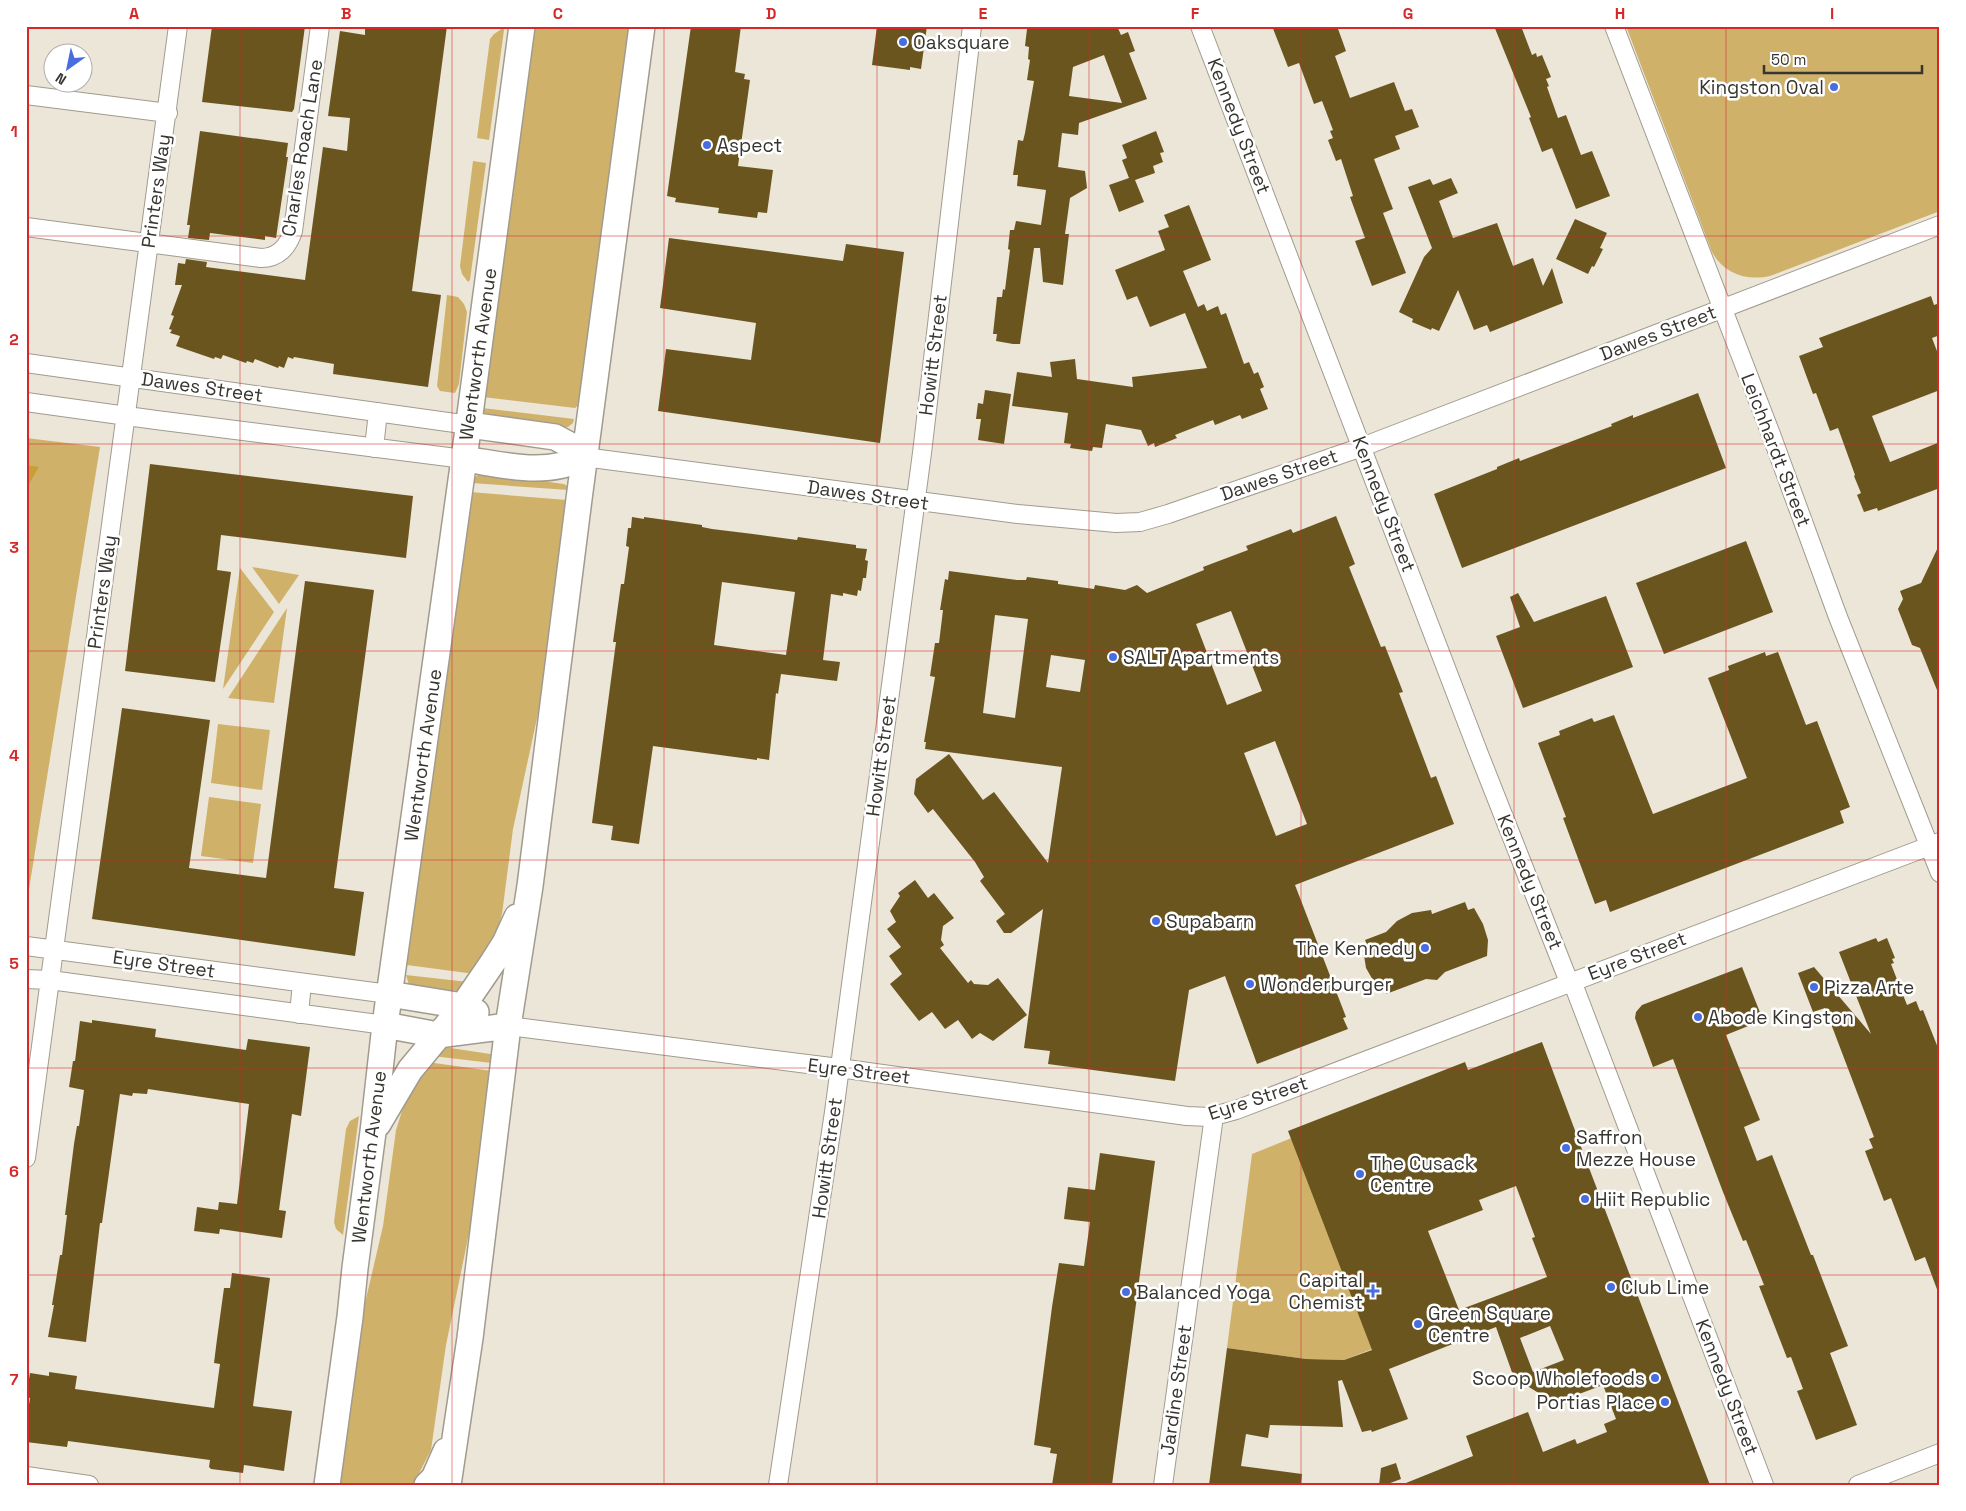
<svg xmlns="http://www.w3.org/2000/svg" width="1966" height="1511" viewBox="0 0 1966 1511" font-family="'Space Grotesk',sans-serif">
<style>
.green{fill:#cfb16a}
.water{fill:#c79f37}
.building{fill:#6b551f;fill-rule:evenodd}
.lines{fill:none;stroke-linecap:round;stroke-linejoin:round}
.street-casing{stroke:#a19b8e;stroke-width:20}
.secondary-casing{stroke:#a19b8e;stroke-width:28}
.street{stroke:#fff;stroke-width:18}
.secondary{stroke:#fff;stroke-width:25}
.grid{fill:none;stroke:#d62828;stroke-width:1;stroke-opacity:0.55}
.poi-dot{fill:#476de0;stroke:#fff;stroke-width:2}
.labels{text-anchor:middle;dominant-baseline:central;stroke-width:5;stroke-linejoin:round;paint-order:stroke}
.poi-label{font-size:19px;fill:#37352f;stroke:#fff;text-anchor:start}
.street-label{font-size:19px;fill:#37352f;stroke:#fff}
.neatline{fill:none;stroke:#d62828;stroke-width:2}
.grid-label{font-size:16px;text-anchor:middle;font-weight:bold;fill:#d62828}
</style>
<rect width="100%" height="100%" fill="#ece6d8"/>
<path class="green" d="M534,26H630L579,405L575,408L483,397Z
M1626,26H1940V211L1770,276C1746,281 1724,274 1712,252Z
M503,28L504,30L489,140L477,138L490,39L494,34Z
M473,161L486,163L470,280L468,282L462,274L460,266Z
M447,295L458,297L464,304L467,312L459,384L455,393L440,391L437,386Z
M482,408L574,419L573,423L568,427H562L482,415Z
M26,438L100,447L26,908Z
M481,473L564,484L567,486L568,490L472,483L475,477Z
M470,492L567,500L539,709L513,829L502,914L496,936L477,972L467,973L407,965Z
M252,567L299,575L279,604Z
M240,568L274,612L223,689Z
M287,608L274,703L228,698Z
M218,724L270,730L262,790L211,783Z
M209,797L261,804L253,863L201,856Z
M406,975L468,982L458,991L409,985Z
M444,1047L490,1054L492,1055V1063L432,1056Z
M427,1062L492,1071L473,1214L446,1345L431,1450L413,1485H340L362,1316L383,1226L396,1130L407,1095Z
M359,1116L343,1235L336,1229L334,1222L346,1129L350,1121Z
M1299,1135L1380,1346L1344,1360L1306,1359L1227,1348L1252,1154Z"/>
<path class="water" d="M26,465L39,467L26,489Z"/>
<path class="building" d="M212,26H305L294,109L292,112L202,102Z
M365,26H447L412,291L441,295L428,387L333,374L334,364L294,357L293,359L288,357L284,368L279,366L278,368L255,359L253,363L247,361L246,363L223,355L221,359L215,357L214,359L176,346L180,336L170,333L172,330L169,329L174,316L171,315L182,285H175L178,263L185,264L186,259L207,262L206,267L305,280L323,147L347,151L350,118L328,116L340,31L365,35Z
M691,26H741L735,72L745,74L744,79L750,80L738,166L773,170L767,213L758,212L757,218L718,213L719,208L675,202L676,198L667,196Z
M877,26H927L921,69L910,67V70L872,65Z
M1032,26H1117L1121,35L1128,32L1135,51L1129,53L1147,99L1079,123L1078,135L1062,133L1058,167L1085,171L1087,188L1070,198L1065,234H1069L1063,285L1043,282L1040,248H1034L1020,344H1013L996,341L997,334H993L997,297H1002L1003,289L1005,290L1010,250L1008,249L1010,230H1014L1016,221L1041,225L1046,190L1017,186L1018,175H1013L1018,140L1023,141L1025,133L1034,81L1027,80L1030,60L1028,59L1029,47L1025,46L1027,29H1032ZM1104,55L1122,103L1069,96L1073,67Z
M1272,26H1337L1346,51L1335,56L1350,98L1394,82L1405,111L1412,109L1419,127L1395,136L1400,149L1374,159L1393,209L1383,213L1406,273L1372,286L1355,241L1365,238L1350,197L1353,196L1341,159L1336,161L1328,140L1333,138L1330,131L1333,130L1322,101L1314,104L1299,63L1288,67Z
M1494,26H1521L1532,55L1536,53L1537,57L1542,55L1551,77L1546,79L1549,86L1547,87L1558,118L1566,115L1581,155L1592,151L1610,196L1576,209L1552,148L1542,152L1529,118L1531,117Z
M200,131L288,143L286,157H288L276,238L265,236V240L210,233L209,240L188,238L190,225H187Z
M1156,131L1164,152L1160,153L1163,162L1153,166L1155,173L1135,180L1144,202L1119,212L1109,185L1129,178L1122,160L1127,158L1122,145Z
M1451,178L1458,193L1439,201L1453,238L1497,223L1513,266L1533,258L1543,286L1552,268L1563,303L1490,332L1487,325L1474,330L1458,290L1439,331L1432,328L1431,330L1412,322L1413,319L1399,312L1424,257L1432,248L1408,187L1430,179L1433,185Z
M1189,205L1211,260L1183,271L1198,307L1204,304L1207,311L1218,306L1221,315L1226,313L1244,364L1249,362L1254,374L1258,372L1264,387L1260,389L1268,409L1242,419L1240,415L1215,425L1213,420L1175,435L1177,438L1155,447L1154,443L1148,446L1141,430L1106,424L1102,448L1093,447L1092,451L1070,448L1071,444L1064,443L1068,413L1012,406L1017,372L1052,377L1050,362L1075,359L1077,379L1133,387L1132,377L1207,368L1185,313L1150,327L1137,296L1127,300L1115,270L1165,250L1158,231L1169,227L1164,215Z
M1575,219L1607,233L1600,248L1603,249L1594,267L1592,266L1588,274L1556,259Z
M669,238L843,261L846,244L904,252L880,443L658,411L666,349L751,360L756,323L660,308Z
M1931,296L1934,305L1940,303V335L1932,338L1940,359V390L1872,416L1890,462L1940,442V488L1878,511L1877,508L1864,512L1857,495L1861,493L1854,476L1855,475L1838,428L1830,431L1816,393L1813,394L1799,356L1823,347L1819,338Z
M985,390L1011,394L1004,444L978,440L981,419H976L978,403L983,404Z
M1698,393L1726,468L1462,568L1434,494L1497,469V467L1519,458L1520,461L1612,426L1611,424L1633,415V418Z
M150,464L413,496L406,558L221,535L217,570L231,572L215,682L125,671Z
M1336,516L1355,564L1349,567L1381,647L1385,646L1403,692L1399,693L1431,778L1436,776L1454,824L1295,885L1346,1017L1343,1018L1348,1029L1257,1064L1225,976L1189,990L1175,1081L1048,1064L1050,1051L1024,1048L1043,909L1011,933H1004L996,921L1005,914L980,881L984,877L975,862L933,809L928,813L914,794L916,779L949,754L983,800L994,792L1048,863L1062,767L925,749L926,742H924L935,677L930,676L935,643H939L943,610H940L945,579L948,580L949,571L1017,580H1026L1027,577L1058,581V584L1094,589L1095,585L1125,590L1137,585L1147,593L1204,570L1203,567L1248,550L1246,546L1291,529L1293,533ZM1231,611L1262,691L1227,705L1196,624ZM995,615L1028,619L1015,718L983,713ZM1051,655L1085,660L1080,692L1046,687ZM1275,741L1307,824L1276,836L1244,753Z
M632,517L644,519V517L702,525V527L712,529L753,534L797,540L798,537L856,545V548L867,549L865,560L868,561L866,578H863L861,591L858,590L857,596L843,593V596L831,594L823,660L840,662L837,681L781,674L778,694L776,693L769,760L757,758V760L653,746L639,844L611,840L613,826L592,823L616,642H613L621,584H624L629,547L626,546L628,528H631ZM722,582L795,592L786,655L714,645Z
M1746,541L1773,612L1664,654L1636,583Z
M1940,543V695H1939L1920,648L1912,645L1898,609L1903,599L1900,591L1921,583Z
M305,581L374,590L334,888L364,892L355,956L92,919L122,708L210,720L189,868L266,878Z
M1518,593L1534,622L1606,596L1633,667L1523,708L1496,636L1520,627L1510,597Z
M1765,652L1766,656L1778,652L1806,725L1817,721L1850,807L1840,811L1844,823L1610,912L1606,900L1595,904L1563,818L1566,817L1538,743L1560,735L1559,731L1592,718L1594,722L1614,715L1653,814L1747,778L1708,678L1729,670L1728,666Z
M915,880L928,898L934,893L954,918L943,926L941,940L944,945L940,948L968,983L971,980L974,984L988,985L998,978L1027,1015L993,1041L980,1033L972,1039L958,1020L945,1029L932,1012L919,1021L890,984L902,974L889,956L901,947L887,929L896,922L890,911L900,896L898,893Z
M1465,902L1468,910L1474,908L1483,924L1488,940L1487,956L1445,972L1437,980L1426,979L1386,994L1383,987L1378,989L1366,968L1363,949L1368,947L1365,940L1386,932L1397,921L1412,913L1431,910L1432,914Z
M1876,938L1878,942L1887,938L1895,958L1892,959L1894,963L1891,964L1907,1005L1916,1001L1920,1011L1923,1010L1940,1053V1292H1938L1925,1257L1915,1261L1891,1198L1884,1201L1865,1151L1873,1148L1869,1139L1874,1137L1825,1008L1813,1012L1798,973L1814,967L1871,1034L1839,952Z
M1742,967L1763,1020L1726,1035L1760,1120L1744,1127L1757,1161L1772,1155L1811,1255H1813L1848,1346L1830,1353L1857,1425L1816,1440L1797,1391L1803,1389L1791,1357L1787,1358L1759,1286L1764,1285L1746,1240L1743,1241L1723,1192L1673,1059L1653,1067L1635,1018L1636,1012L1642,1005Z
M92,1020L156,1029L155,1037L246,1050L248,1039L310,1047L301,1116L292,1114L279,1210L286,1211L282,1238L220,1229L219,1234L194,1231L197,1207L218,1210L219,1202L237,1204L249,1104L148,1089L147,1094L133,1093L132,1096L120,1094L102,1223H100L86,1342L48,1337L54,1305H52L60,1255H62L67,1215H65L74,1144L77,1126H79L84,1090L69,1087L73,1061H75L80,1021L92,1023Z
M1542,1042L1586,1160L1710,1485H1401L1473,1456L1466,1436L1528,1412L1543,1452L1575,1439L1577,1444L1607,1432L1604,1424L1616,1419L1603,1385L1555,1403L1514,1378L1496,1327L1389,1369L1408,1419L1372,1432L1371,1430L1362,1432L1342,1380L1338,1381L1343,1427L1270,1425L1268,1438L1246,1434L1241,1466L1302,1474L1301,1485H1209L1227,1348L1306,1359L1344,1360L1372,1350L1288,1131L1465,1062L1468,1070ZM1516,1186L1535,1237L1532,1238L1547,1277L1459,1310L1428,1231L1483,1210L1479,1200ZM1550,1326L1564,1360L1533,1372L1520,1338Z
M1100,1153L1155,1161L1115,1462L1112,1485H1052L1057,1454L1050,1453L1051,1448L1034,1445L1052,1307L1059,1263L1084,1266L1090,1222L1064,1219L1068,1187L1095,1190Z
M232,1273L270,1278L253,1406L292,1411L284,1471L244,1465L243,1473L211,1469L209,1467L210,1460L68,1441L67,1447L26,1442V1424L30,1398L26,1397L30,1373L49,1376V1372L77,1376L75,1389L214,1408L220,1364L214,1363L217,1339L224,1288H230Z
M1396,1463L1401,1479L1385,1485H1379L1381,1468Z"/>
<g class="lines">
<g class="street-casing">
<path id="street" d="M1200,26L1479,754L1569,982
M1614,26L1772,437L1838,617L1940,873
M26,95L168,113
M26,227L261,258C278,258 288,247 293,231L320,26
M26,363L469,425
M26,402L156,420L464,459
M374,448L378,412
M584,457L1018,514L1116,523L1140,522L1168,514L1362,447L1940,225
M26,946L389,994
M26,979L50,980L385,1025
M1572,981L1764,1485
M299,1014L302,983
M508,1026L839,1068L1187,1116L1210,1117L1236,1110L1940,842
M26,1158L178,26
M26,1476L89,1485
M778,1485L834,1112L922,453L972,26
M1163,1485L1214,1116
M1858,1485L1940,1453"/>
</g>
<g class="secondary-casing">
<path id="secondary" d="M464,459C505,465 546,477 584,457L568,444L555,437L469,425
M389,994L463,1006L476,1012
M385,1025L438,1035L508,1026
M378,1124L410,1070L463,1006L493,962L505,943L517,917
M327,1485L350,1317L355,1268L373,1132L385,1025L464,459L522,26
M427,1485L434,1478L446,1451
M448,1485L470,1338L508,1026L530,886L579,499L642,26"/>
</g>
<use href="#street" class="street"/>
<use href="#secondary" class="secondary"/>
</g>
<path class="grid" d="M240,26V1485M452,26V1485M664,26V1485M877,26V1485M1089,26V1485M1301,26V1485M1514,26V1485M1726,26V1485M26,236H1940M26,444H1940M26,651H1940M26,860H1940M26,1068H1940M26,1275H1940"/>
<g class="poi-dot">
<circle cx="903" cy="42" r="5"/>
<circle cx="1834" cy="87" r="5"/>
<circle cx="707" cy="145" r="5"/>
<circle cx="1113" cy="657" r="5"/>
<circle cx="1156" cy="921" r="5"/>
<circle cx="1425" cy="948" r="5"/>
<circle cx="1250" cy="984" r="5"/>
<circle cx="1814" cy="987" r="5"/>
<circle cx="1698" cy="1017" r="5"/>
<circle cx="1566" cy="1148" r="5"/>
<circle cx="1360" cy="1174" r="5"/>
<circle cx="1585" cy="1199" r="5"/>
<circle cx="1611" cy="1287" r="5"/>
<path d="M1370.5 1283.5h5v5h5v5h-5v5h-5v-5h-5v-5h5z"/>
<circle cx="1126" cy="1292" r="5"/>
<circle cx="1418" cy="1324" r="5"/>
<circle cx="1655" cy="1378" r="5"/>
<circle cx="1665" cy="1402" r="5"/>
</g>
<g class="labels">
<g class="poi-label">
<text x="913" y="42">Oaksquare</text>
<text x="1824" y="87" text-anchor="end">Kingston Oval</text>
<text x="717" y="145">Aspect</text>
<text x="1123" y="657">SALT Apartments</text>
<text x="1166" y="921">Supabarn</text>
<text x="1415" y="948" text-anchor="end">The Kennedy</text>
<text x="1260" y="984">Wonderburger</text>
<text x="1824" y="987">Pizza Arte</text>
<text x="1708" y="1017">Abode Kingston</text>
<text x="1576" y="1137">Saffron<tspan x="1576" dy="22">Mezze House</tspan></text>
<text x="1370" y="1163">The Cusack<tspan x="1370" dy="22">Centre</tspan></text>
<text x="1595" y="1199">Hiit Republic</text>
<text x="1363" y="1280" text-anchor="end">Capital<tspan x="1363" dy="22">Chemist</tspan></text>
<text x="1621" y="1287">Club Lime</text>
<text x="1136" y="1292">Balanced Yoga</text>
<text x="1428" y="1313">Green Square<tspan x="1428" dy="22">Centre</tspan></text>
<text x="1645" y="1378" text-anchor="end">Scoop Wholefoods</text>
<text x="1655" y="1402" text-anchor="end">Portias Place</text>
</g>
<g class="street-label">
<text transform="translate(1239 126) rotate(69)">Kennedy Street</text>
<text transform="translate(302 148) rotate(-81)">Charles Roach Lane</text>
<text transform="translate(156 191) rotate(-82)">Printers Way</text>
<text transform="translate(1658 333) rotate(-21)">Dawes Street</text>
<text transform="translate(478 354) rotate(-82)">Wentworth Avenue</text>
<text transform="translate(933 355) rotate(-83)">Howitt Street</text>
<text transform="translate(202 387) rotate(8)">Dawes Street</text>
<text transform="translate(1776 450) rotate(69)">Leichhardt Street</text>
<text transform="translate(1279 475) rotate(-19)">Dawes Street</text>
<text transform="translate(868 495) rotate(8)">Dawes Street</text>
<text transform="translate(1384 504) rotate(69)">Kennedy Street</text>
<text transform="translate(102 592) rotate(-82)">Printers Way</text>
<text transform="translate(423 755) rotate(-82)">Wentworth Avenue</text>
<text transform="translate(881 756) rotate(-82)">Howitt Street</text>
<text transform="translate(1530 882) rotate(68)">Kennedy Street</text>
<text transform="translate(1637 956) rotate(-21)">Eyre Street</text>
<text transform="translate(164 964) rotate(8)">Eyre Street</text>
<text transform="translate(859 1071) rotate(7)">Eyre Street</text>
<text transform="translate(1258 1098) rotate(-18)">Eyre Street</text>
<text transform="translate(369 1157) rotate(-83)">Wentworth Avenue</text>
<text transform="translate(827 1158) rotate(-82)">Howitt Street</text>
<text transform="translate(1727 1387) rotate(69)">Kennedy Street</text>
<text transform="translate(1176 1390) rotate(-82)">Jardine Street</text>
</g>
</g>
<rect width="1966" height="1511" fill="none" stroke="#ffffff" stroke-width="55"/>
<g transform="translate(68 68) rotate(213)"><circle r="24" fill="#ffffff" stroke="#afaeac"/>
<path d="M0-4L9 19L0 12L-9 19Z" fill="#476de0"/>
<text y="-8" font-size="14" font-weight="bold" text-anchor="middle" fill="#37352f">N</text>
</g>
<path d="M1764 65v8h158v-8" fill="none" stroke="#37352f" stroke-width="2.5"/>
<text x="1771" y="65" font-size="15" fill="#37352f" stroke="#ffffff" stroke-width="4" paint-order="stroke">50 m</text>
<rect x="28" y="28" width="1910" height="1456" class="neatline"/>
<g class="grid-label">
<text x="134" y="19">A</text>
<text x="346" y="19">B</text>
<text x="558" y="19">C</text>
<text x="771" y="19">D</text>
<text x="983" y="19">E</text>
<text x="1195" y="19">F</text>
<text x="1408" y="19">G</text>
<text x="1620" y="19">H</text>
<text x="1832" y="19">I</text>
<text x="14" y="137">1</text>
<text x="14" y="345">2</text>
<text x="14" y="553">3</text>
<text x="14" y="761">4</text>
<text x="14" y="969">5</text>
<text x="14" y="1177">6</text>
<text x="14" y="1385">7</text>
</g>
</svg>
